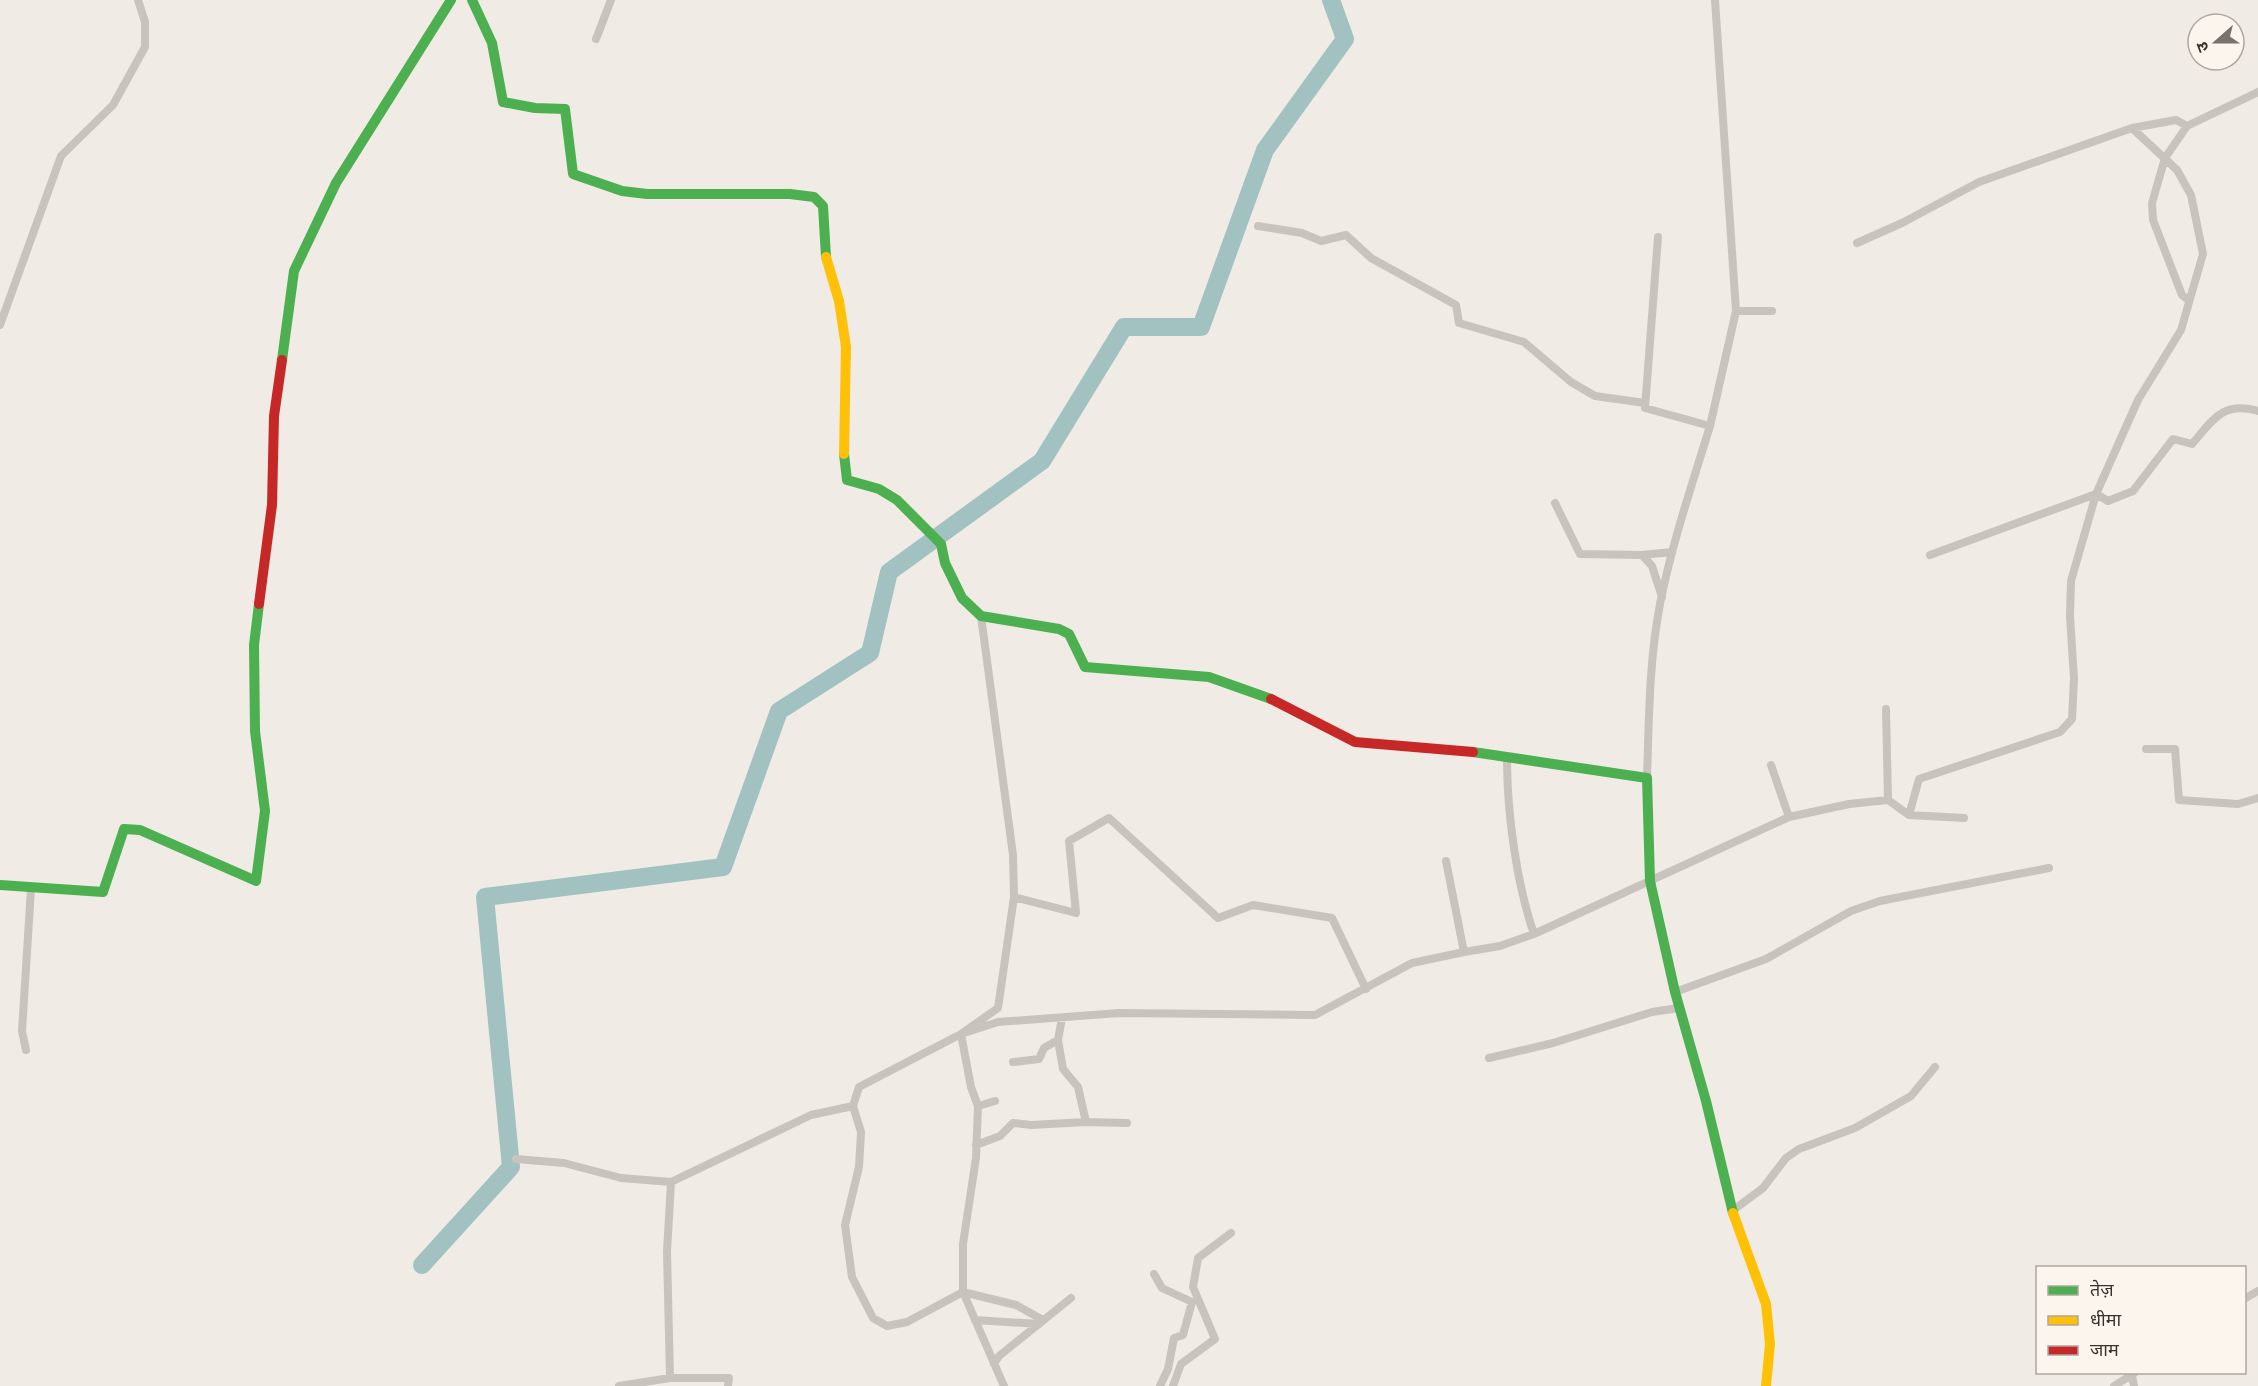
<svg xmlns="http://www.w3.org/2000/svg" width="2258" height="1386" viewBox="0 0 2258 1386" font-family="'Titillium Web','Noto Sans Devanagari',sans-serif">
<style>
.lines{fill:none;stroke-linecap:round;stroke-linejoin:round}
.river{stroke:#a1c2c1;stroke-width:18}
.street{stroke:#c9c3be;stroke-width:8}
.fast{stroke:#4caf50;stroke-width:10}
.slow{stroke:#ffc107;stroke-width:10}
.jam{stroke:#c62828;stroke-width:10}
</style>
<rect width="100%" height="100%" fill="#f0ebe5"/>
<g class="lines">
<path class="river" d="M422,1265L511,1167L485,897L723,867L779,711L870,653L889,572L1042,461L1124,327H1201L1265,150L1345,39L1331,0"/>
<path class="street" d="M596,39L611,0
M1258,226L1302,233L1321,241L1346,235L1371,258L1456,305L1459,323L1524,342L1571,382L1595,396L1645,403
M1857,243L1902,223L1979,182L2132,128L2176,120L2187,126
M2188,300L2182,295L2153,220L2152,203L2165,158L2187,126L2258,92
M1736,311H1772
M0,325L61,156L113,105L145,47V22L138,0
M1710,426L1736,311L1715,0
M1555,503L1580,554L1642,555
M1930,555L2096,494L2108,501L2133,491L2173,439L2192,444C2213,420 2222,401 2258,411
M1662,597L1652,566L1642,555L1672,552
M981,616L1013,855L1014,897L998,1008L961,1034L971,1087L978,1106L976,1158L963,1244V1292L1004,1386
M1886,709L1888,800
M2146,749H2175L2179,800L2238,804L2258,798
M1507,757C1507,812 1516,882 1534,934
M1771,765L1789,817
M1647,778C1649,720 1649,661 1660,604C1672,543 1692,485 1710,426L1645,408L1658,237
M1909,815L1919,779L2060,732L2072,719L2074,679L2070,616L2071,581L2096,494L2138,400L2181,330L2203,254L2191,195L2177,170L2132,128
M1446,861L1464,952L1500,946L1534,934L1789,817L1849,804L1888,800L1909,815L1964,818
M1014,897L1076,913L1069,841L1109,818L1218,918L1253,905L1332,918L1366,989
M1675,992L1766,959L1851,911L1880,901L2049,868
M1058,1040L1063,1069L1078,1087L1086,1122L1127,1123
M26,1050L22,1031L31,889
M1489,1058L1553,1043L1652,1012L1679,1008
M1013,1062L1039,1059L1044,1048L1058,1040L1062,1018
M853,1106L861,1132L859,1167L845,1225L852,1277L873,1318L887,1326L907,1322L963,1292L1016,1305L1043,1320
M978,1106L995,1101
M976,1145L1000,1136L1013,1123L1031,1125L1086,1122
M516,1159L564,1163L621,1178L671,1182L811,1115L853,1106L859,1087L961,1034L998,1022L1119,1013L1315,1015L1412,963L1464,952
M1732,1211L1763,1188L1786,1158L1799,1149L1855,1128L1911,1096L1935,1067
M1154,1274L1162,1288L1192,1302L1183,1335L1174,1338L1168,1369L1160,1386
M2244,1299L2258,1291
M975,1320L1039,1324
M994,1364L999,1356L1071,1298
M2132,1375L2134,1386
M670,1378L667,1252L671,1182
M619,1386L670,1378H729L728,1386
M1173,1386L1181,1364L1215,1339L1193,1287L1198,1258L1231,1233
M2114,1386L2136,1372"/>
<path class="fast" d="M472,0L492,43L503,102L535,108L565,109L573,174L622,191L647,194H790L814,197L823,206L826,257
M282,360L294,271L336,183L451,0
M844,454L847,480L879,489L897,500L941,544L945,563L962,598L981,616L1059,629L1069,634L1085,667L1209,677L1271,699
M1473,752L1647,778L1650,881L1675,992L1706,1101L1733,1213
M0,885L103,892L124,829L140,830L256,881L265,811L255,731L254,645L259,604"/>
<path class="slow" d="M826,257L839,301L846,347L844,454
M1733,1213L1766,1304L1770,1344L1766,1386"/>
<path class="jam" d="M259,604L272,505L274,416L282,360
M1271,699L1355,742L1473,752"/>
</g>
<rect x="2036" y="1266" width="210" height="108" fill="#fbf5ee" stroke="#aea6a0" stroke-width="1.5"/>
<rect x="2048" y="1286" width="30" height="9" fill="#4caf50" stroke="#aea6a0" stroke-width="1.5"/>
<text x="2090" y="1296" font-size="18" fill="#3b302b">तेज़</text>
<rect x="2048" y="1316" width="30" height="9" fill="#ffc107" stroke="#aea6a0" stroke-width="1.5"/>
<text x="2090" y="1326" font-size="18" fill="#3b302b">धीमा</text>
<rect x="2048" y="1346" width="30" height="9" fill="#c62828" stroke="#aea6a0" stroke-width="1.5"/>
<text x="2090" y="1356" font-size="18" fill="#3b302b">जाम</text>
<g transform="translate(2216 42) rotate(249)"><circle r="28" fill="#fbf5ee" stroke="#aea6a0" stroke-width="1.5"/>
<path d="M0-4.5L10 22L0 15L-10 22Z" fill="#7a716c"/>
<text y="-9" font-size="16" font-weight="bold" text-anchor="middle" fill="#3b302b">उ</text>
</g>
</svg>
